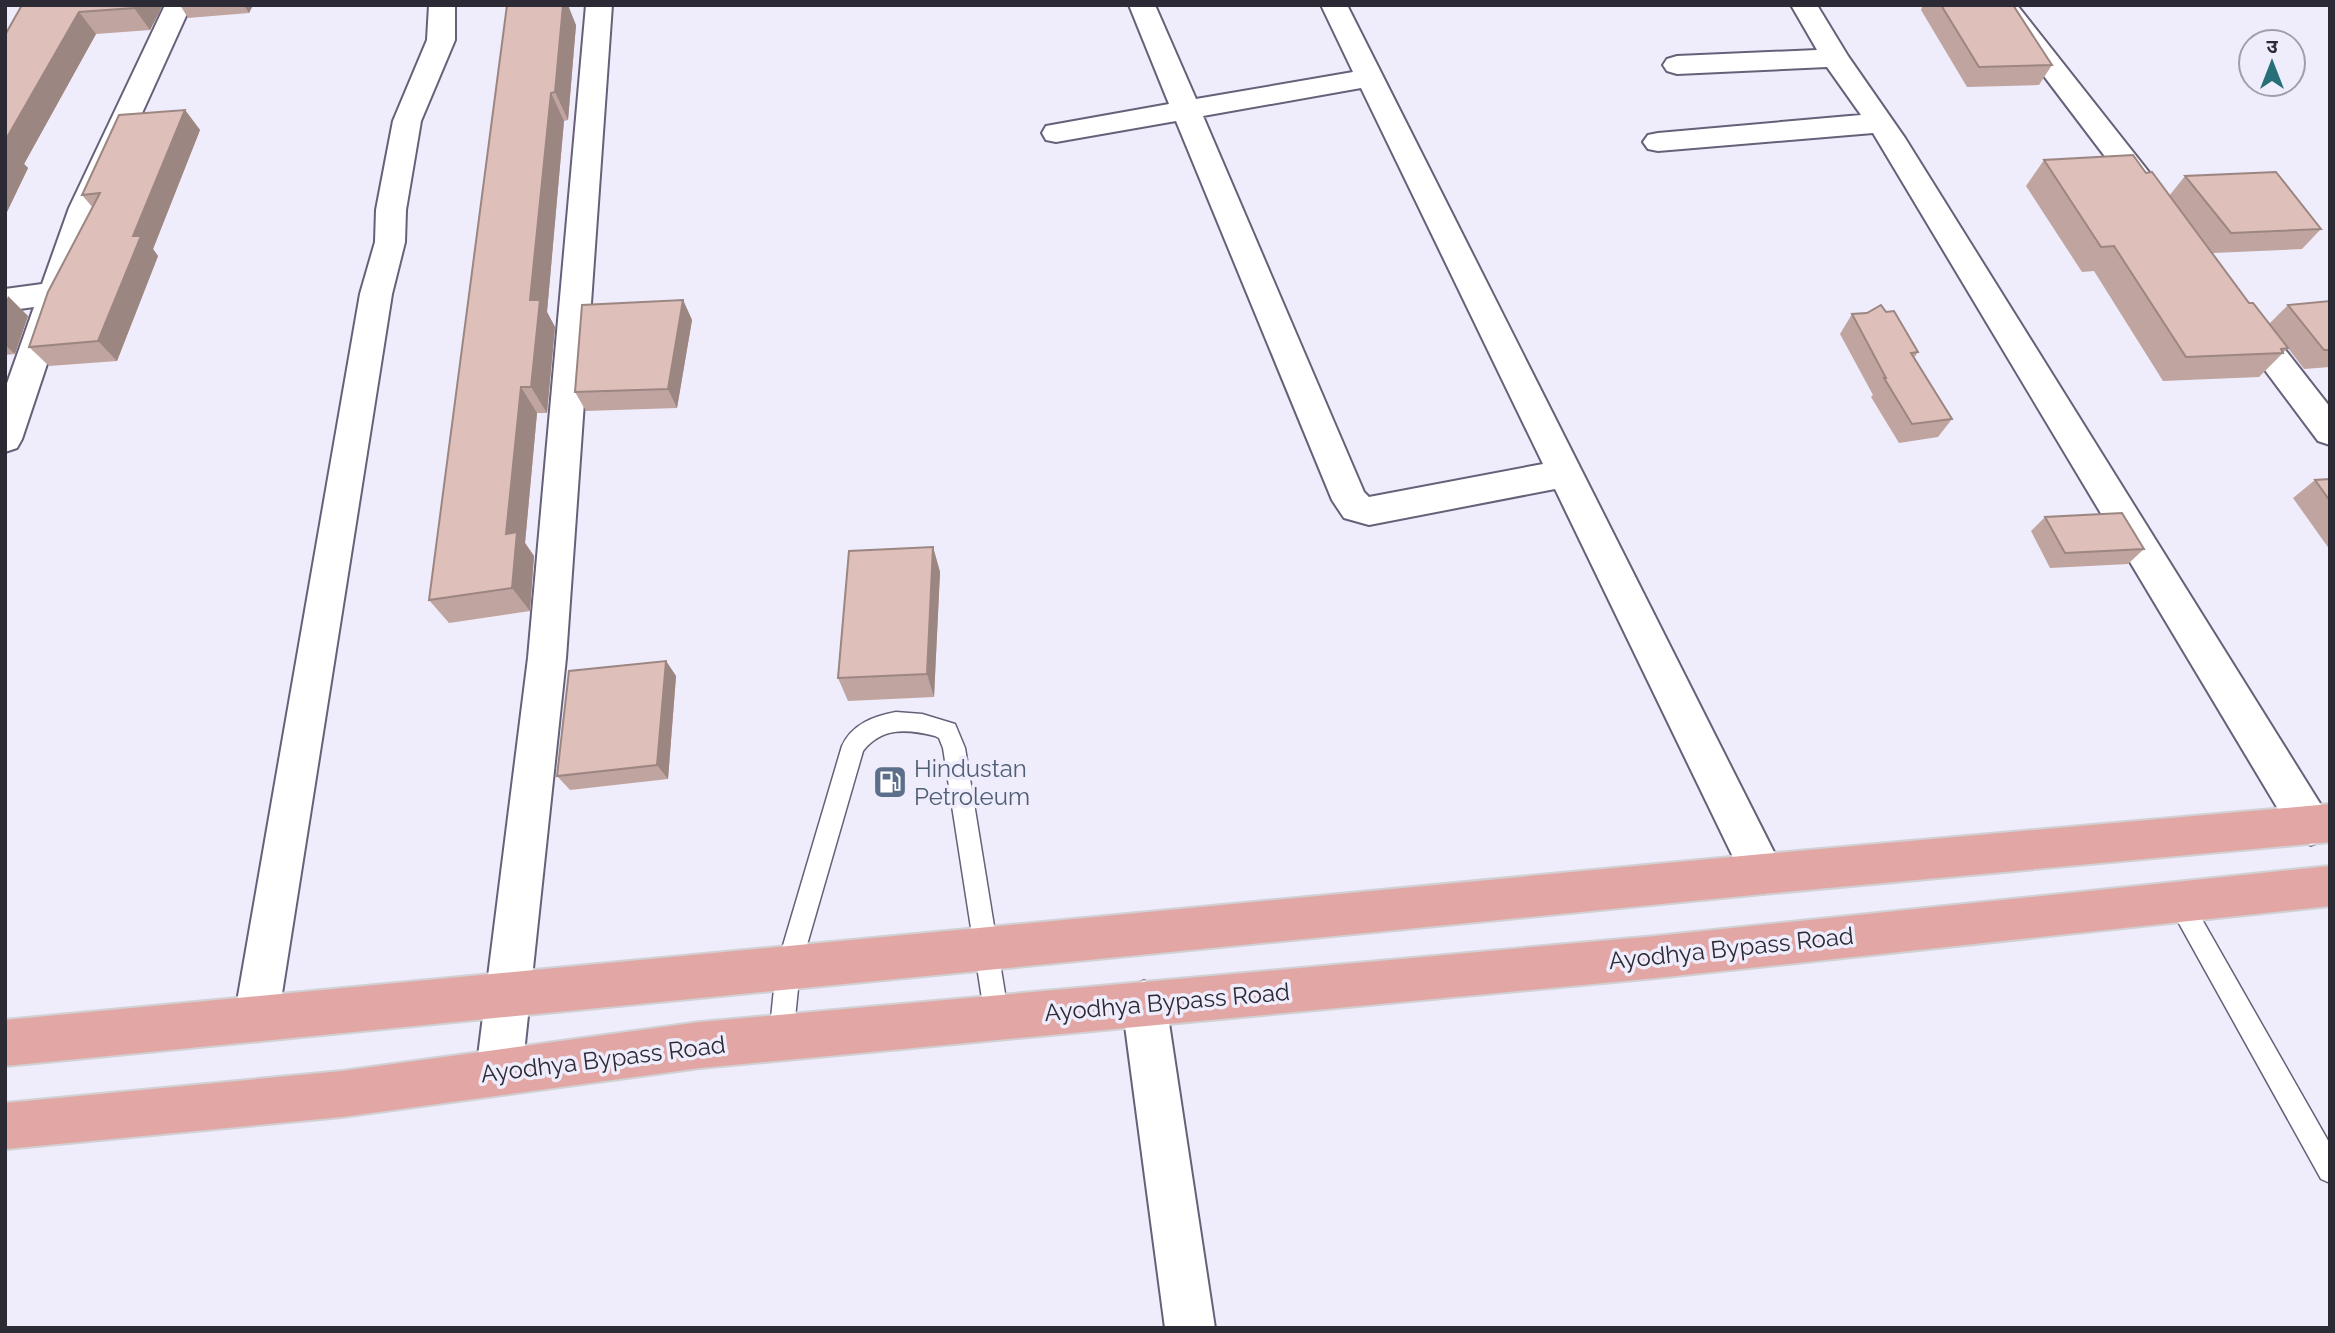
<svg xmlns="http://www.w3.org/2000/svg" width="2335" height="1333" viewBox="0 0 2335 1333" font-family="Raleway,'Noto Sans Devanagari',sans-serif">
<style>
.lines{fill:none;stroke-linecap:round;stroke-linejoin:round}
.lane-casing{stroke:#666078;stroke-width:3}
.street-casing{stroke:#666078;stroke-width:4}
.primary-casing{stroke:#d1d0d2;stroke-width:4}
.lane{fill:#fff;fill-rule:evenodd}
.street{fill:#fff;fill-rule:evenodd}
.primary{fill:#e2a6a5;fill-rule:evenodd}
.wall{fill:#c0a49f}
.shaded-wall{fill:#9c8682}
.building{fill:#dfbfb9;stroke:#9c8682;stroke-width:2}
.labels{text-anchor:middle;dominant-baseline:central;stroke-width:7;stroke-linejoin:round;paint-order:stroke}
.service-label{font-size:24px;fill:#4e5e75;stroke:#efecfc;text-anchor:start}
.street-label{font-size:24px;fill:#2c2a34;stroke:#efecfc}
</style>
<rect width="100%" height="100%" fill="#efecfc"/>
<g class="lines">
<g class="lane-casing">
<path id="lane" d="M896,712L922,714L955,724L965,748L1009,1018L1006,1027L997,1030L988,1027L985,1018L943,748L939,738L935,736C907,729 882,727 863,751L800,969L793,1038L790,1047L781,1050L772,1047L769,1038L776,969L842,746C852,724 874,716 896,712Z
M2179,890L2187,893L2330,1144V1183L2321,1179L2171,909L2167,901L2171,893Z"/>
</g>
<g class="street-casing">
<path id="street" d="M165,5H191L99,208L22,439L17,448L5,452V389L34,307L5,311V289L42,284L69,208Z
M429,5H455V40L421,121L406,210L405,242L392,294L278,1019L272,1035L256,1041L240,1035L234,1019L360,294L375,242L376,210L393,121L427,40Z
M586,5H612L566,658L522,1072L515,1088L499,1095L483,1088L476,1072L528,658Z
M1129,5H1155L1196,99L1353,72L1321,5H1347L1778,860L1784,874L1778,888L1763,894L1748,888L1555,489L1369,525L1344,518L1332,500L1176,121L1056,142L1046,140L1042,133L1046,126L1169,104ZM1361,88L1543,464L1369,497L1364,492L1203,116Z
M1791,5H1817L1848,56L1905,138L2326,813L2330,822L2326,839L2311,845L2296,839L1873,133L1658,151L1648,149L1643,142L1648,135L1658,133L1861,115L1827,67L1677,74L1667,71L1663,65L1667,59L1677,56L1817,50Z
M1990,5H2017L2163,190L2167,197L2163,204L2152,207L2141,204Z
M2243,306L2254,310L2330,407V445L2318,441L2232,326L2227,318L2232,310Z
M1144,981L1160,987L1166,1003L1215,1328H1165L1122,1003L1128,987Z"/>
</g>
<g class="primary-casing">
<path id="primary" d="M2330,804V842L1763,894L5,1066V1020L1763,854Z
M2330,866V906L1656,978L700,1068L342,1117L5,1149V1103L342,1071L700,1022L1656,936Z"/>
</g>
<use href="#lane" class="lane"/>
<use href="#street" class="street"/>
<use href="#primary" class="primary"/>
</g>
<path class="wall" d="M22,5H163L150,30L96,34L24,164L28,168L5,216V35Z
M180,5H253L249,13L188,18Z
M507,5L576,25L568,120L564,121L547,312L555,327L547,413H537L525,543L534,556L530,611L449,623L429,600Z
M1923,5H2013L2052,65L2039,85L1967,87L1921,10Z
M185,110L200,130L153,249L158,256L117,361L49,366L29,347L93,208L82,195Z
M2044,160L2146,173L2169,196L2185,176L2321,229L2302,249L2213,253L2175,203L2249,303L2269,324L2288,305L2330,301V367L2304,369L2288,348L2259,377L2163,381L2094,271L2082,272L2026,186Z
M5,297L28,316L15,354L5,355Z
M683,300L692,320L677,408L586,411L575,392Z
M1886,312L1918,352L1914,358L1952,419L1938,437L1899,443L1871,397L1873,395L1840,334L1852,314Z
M2330,479V550L2293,498L2315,480Z
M2045,517L2144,549L2128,564L2050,568L2031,531Z
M933,547L940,572L934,697L848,701L838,678Z
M666,661L676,676L668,779L570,790L557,776Z"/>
<path class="shaded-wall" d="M136,5H163L150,30L134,8Z
M244,5H253L249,13Z
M563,5H568L576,25L568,120L555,92Z
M79,12L96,34L24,164L28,168L5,216V141Z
M551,93L564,121L547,312L555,327L547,413L531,387L530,300Z
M185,110L200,130L153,249L158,256L117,361L98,341L133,236Z
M8,296L28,316L15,354L5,345V305Z
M683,300L692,320L677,408L668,389Z
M521,387L537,413L525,543L534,556L530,611L512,588L506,534Z
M933,547L940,572L934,697L927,674Z
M666,661L676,676L668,779L657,765Z"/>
<path class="building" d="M22,5H136L134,8L79,12L5,141V35Z
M507,5H563L555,92L551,93L530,300H540L531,387H521L506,534L517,532L512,588L429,600Z
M1941,5H2013L2052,65L1979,67Z
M185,110L133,236H141L98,341L29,347L48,292L100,193L82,195L119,115Z
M2133,155L2146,173L2152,172L2249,303H2253L2288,348L2281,349L2283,353L2186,357L2114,246L2101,247L2044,160Z
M2276,172L2321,229L2231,233L2185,176Z
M683,300L668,389L575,392L582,305Z
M2330,301V350H2324L2288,305Z
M1881,305L1886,312L1894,311L1918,352L1911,353L1952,419L1912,424L1884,378H1886L1852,314L1867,313Z
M2330,479V501L2315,480Z
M2122,513L2144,549L2065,553L2045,517Z
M933,547L927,674L838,678L849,551Z
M666,661L657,765L557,776L569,671Z"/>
<defs>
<g id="fuel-square" transform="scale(1.75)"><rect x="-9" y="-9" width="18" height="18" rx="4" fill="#5c6f8a" stroke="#efecfc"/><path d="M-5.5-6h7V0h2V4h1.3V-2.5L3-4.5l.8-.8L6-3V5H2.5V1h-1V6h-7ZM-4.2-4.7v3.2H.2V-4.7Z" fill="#fff"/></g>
</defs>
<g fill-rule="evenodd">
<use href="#fuel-square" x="890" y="782"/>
</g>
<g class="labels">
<g class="service-label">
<text x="914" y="768">Hindustan<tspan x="914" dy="28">Petroleum</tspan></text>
</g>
<g class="street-label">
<text transform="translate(1731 948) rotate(-6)">Ayodhya Bypass Road</text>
<text transform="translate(1167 1002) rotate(-5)">Ayodhya Bypass Road</text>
<text transform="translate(603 1059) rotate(-7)">Ayodhya Bypass Road</text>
</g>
</g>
<rect width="2335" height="1333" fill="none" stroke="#2c2a34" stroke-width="14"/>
<g transform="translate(2272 63)"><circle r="33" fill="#efecfc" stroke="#a19eac" stroke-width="2"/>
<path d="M0-5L12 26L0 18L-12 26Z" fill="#266f79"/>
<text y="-10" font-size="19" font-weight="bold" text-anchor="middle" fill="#2c2a34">उ</text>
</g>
</svg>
